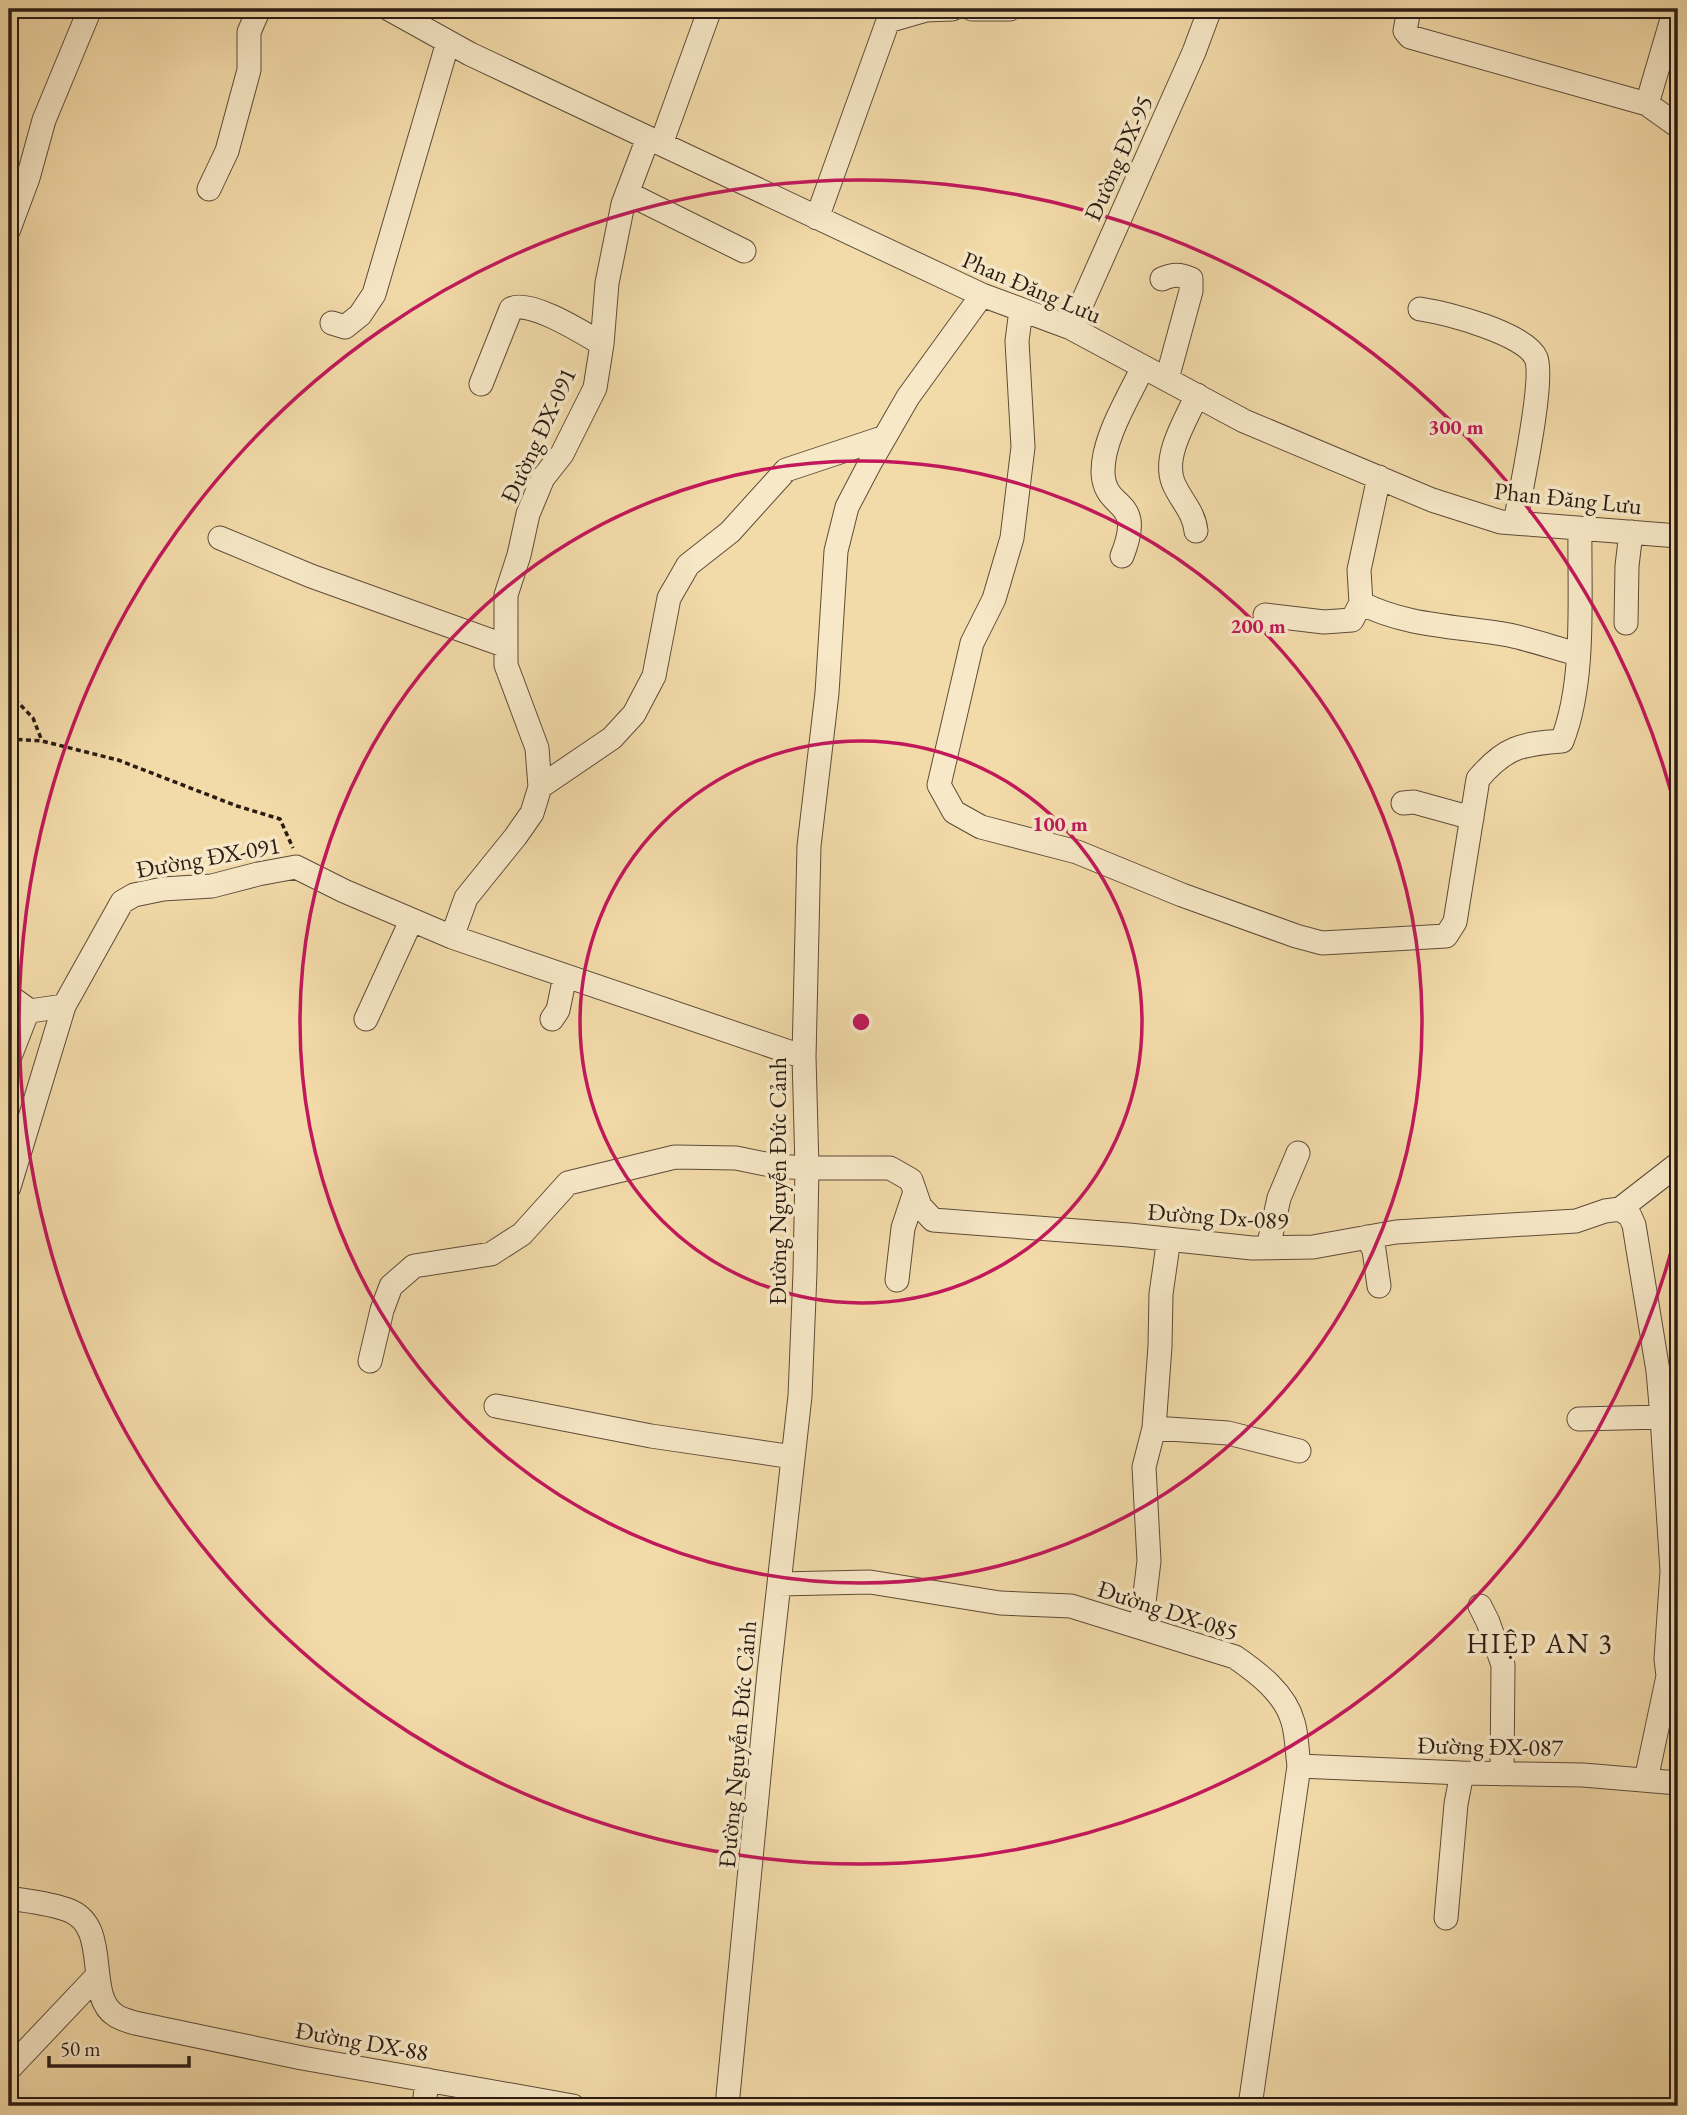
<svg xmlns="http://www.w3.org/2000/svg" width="1687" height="2115" viewBox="0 0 1687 2115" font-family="'EB Garamond',serif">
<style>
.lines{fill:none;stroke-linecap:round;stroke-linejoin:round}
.minor-casing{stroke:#5d4c39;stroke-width:25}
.path{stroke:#2b1c14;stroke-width:3.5;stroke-dasharray:5 3.5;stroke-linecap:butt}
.minor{stroke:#f7e8c7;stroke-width:23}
.ring{fill:none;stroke:#c2185b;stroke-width:3.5}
.labels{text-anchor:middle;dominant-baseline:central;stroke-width:7;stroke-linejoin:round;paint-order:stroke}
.street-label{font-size:24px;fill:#2b1c14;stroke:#f7e8c7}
.quarter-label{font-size:28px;letter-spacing:2px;fill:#2b1c14;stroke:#f7e8c7}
.centre{fill:#c2185b;stroke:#f7e8c7;stroke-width:3.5}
.ring-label{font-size:21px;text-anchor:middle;font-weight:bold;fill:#c2185b;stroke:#f7e8c7;stroke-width:7;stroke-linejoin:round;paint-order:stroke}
</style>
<rect width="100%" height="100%" fill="#f3dba9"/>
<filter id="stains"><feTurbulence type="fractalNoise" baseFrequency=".00286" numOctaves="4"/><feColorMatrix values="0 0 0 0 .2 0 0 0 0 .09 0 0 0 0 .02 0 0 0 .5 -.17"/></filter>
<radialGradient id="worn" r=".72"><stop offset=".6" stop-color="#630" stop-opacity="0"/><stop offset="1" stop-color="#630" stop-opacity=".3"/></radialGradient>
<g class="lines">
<g class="minor-casing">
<path id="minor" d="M389,9L470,54L982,295L1071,328L1244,421L1432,500L1501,522L1678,536
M972,9H1010
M1409,9L1405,31L1410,37L1647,104
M1675,9L1647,104L1678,126
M661,144L710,9
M209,189L227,151L249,70V32L259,9
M627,193L744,251
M817,218L888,21L926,10L952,9
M9,229L28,178L44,120L90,9
M1162,279C1173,274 1180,274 1191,279V291L1167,379
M1420,309C1446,313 1525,333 1536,358C1545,380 1520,494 1515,523
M1021,310L1017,341L1023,447L1012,538L994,599L972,643L939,785L954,812L981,827L1077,852L1182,895L1296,936L1322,943L1446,936L1455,922L1478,779C1505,747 1521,744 1562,741C1586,681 1579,594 1580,529
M332,323L345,327L360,315L374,294L448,42
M1071,328L1194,52L1210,9
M481,384L511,309C528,298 585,334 602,344
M1196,531C1194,511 1180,500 1173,482C1163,455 1186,420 1197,395
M220,538L311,576L506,646
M1122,556C1146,496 1105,513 1103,473C1102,439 1129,397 1143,367
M1361,603C1407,627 1460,626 1509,635C1532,640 1555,648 1578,654
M1265,615L1324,622L1352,620L1361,603L1359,570L1379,477
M1626,623L1627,566L1631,532
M540,787L612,738L634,714L654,676L669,598L688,565L730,532L786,470L885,437
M1403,803L1414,802L1472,818
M452,937L466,898L516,836L532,813L540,787L537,748L506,665V595L519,555L528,514L543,478L562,454L595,388L602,344L607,283L623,204L648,138
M9,996L30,1011L64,1006
M366,1019L411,921
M552,1019L558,1010L565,976
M9,1059L25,1018L24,1007
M9,1187L64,1006L122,902L134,895L163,889L212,886L258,874L296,867L344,891L452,937L804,1057
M1620,1209L1630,1216L1634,1225L1658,1371L1662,1417L1672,1571L1666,1659L1668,1676L1646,1780
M1367,1237L1374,1250L1379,1286
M1268,1248L1279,1198L1298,1153
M897,1280L903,1228L915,1192
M370,1361L382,1310L391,1286L414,1266L491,1254L522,1234L568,1183L675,1157L736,1158L775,1166L807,1168H890L911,1180L920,1206L933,1220L1129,1235L1252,1248L1313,1247L1396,1232L1576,1221L1605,1211L1620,1209L1678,1164
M496,1406L651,1436L793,1457
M1579,1419L1662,1417
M1154,1428L1228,1433L1299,1451
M779,1584L870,1582L1000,1603L1071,1606L1235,1657C1258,1673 1285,1693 1293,1722C1297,1735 1297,1752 1299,1766L1250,2106
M1480,1606L1488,1622L1503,1665L1502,1774
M1141,1627L1149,1561L1144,1467L1154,1428L1160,1346L1161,1294L1167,1252L1166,1240
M1299,1766L1462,1773L1583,1775L1678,1783
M9,1898C28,1901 50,1903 68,1910C112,1926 84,1995 115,2015C120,2019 129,2021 135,2023L302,2058L573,2106
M1446,1918L1456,1804L1462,1773
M9,2069L98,1975
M424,2106L427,2080
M727,2106L769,1673L800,1396L805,1272L807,1168L804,1057L809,846L827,693L836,551L847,507L870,463L908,397L982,295"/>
</g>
<path class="path" d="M9,693L33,718L42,741
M9,739L42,741L118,760L237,806L280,819L293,848"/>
<use href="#minor" class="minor"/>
</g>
<g class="ring">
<circle cx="861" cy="1022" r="281"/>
<circle cx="861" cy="1022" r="561"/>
<path d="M1678 1226A842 842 0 1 1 1678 818"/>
</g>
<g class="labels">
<g class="street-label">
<text transform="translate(1118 158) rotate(-66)">Đường ĐX-95</text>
<text transform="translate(1032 287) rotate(23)">Phan Đăng Lưu</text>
<text transform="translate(538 435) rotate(-65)">Đường ĐX-091</text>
<text transform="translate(1568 498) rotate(6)">Phan Đăng Lưu</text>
<text transform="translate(208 857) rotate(-10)">Đường ĐX-091</text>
<text transform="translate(777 1181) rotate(-90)">Đường Nguyễn Đức Cảnh</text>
<text transform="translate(1218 1216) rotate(4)">Đường Dx-089</text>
<text transform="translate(1168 1610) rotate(18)">Đường DX-085</text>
<text transform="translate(737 1744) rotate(-85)">Đường Nguyễn Đức Cảnh</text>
<text transform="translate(1490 1746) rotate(1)">Đường ĐX-087</text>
<text transform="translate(362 2041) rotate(10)">Đường DX-88</text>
</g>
<g class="quarter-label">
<text x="1540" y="1643">HIỆP AN 3</text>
</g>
</g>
<circle cx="861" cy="1022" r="10" class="centre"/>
<g class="ring-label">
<text x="1456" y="434">300 m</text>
<text x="1258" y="633">200 m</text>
<text x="1060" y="831">100 m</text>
</g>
<rect width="1687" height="2115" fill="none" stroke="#f3dba9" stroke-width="35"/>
<rect x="10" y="10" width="1666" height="2094" fill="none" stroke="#2b1c14" stroke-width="3.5"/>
<rect x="18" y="18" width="1652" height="2080" fill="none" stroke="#2b1c14" stroke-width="2"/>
<path d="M49 2056v10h140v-10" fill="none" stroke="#2b1c14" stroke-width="3.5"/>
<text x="60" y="2056" font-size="21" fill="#2b1c14" stroke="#f7e8c7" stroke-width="5" paint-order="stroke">50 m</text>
<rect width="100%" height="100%" filter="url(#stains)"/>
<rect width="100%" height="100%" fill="url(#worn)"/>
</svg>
